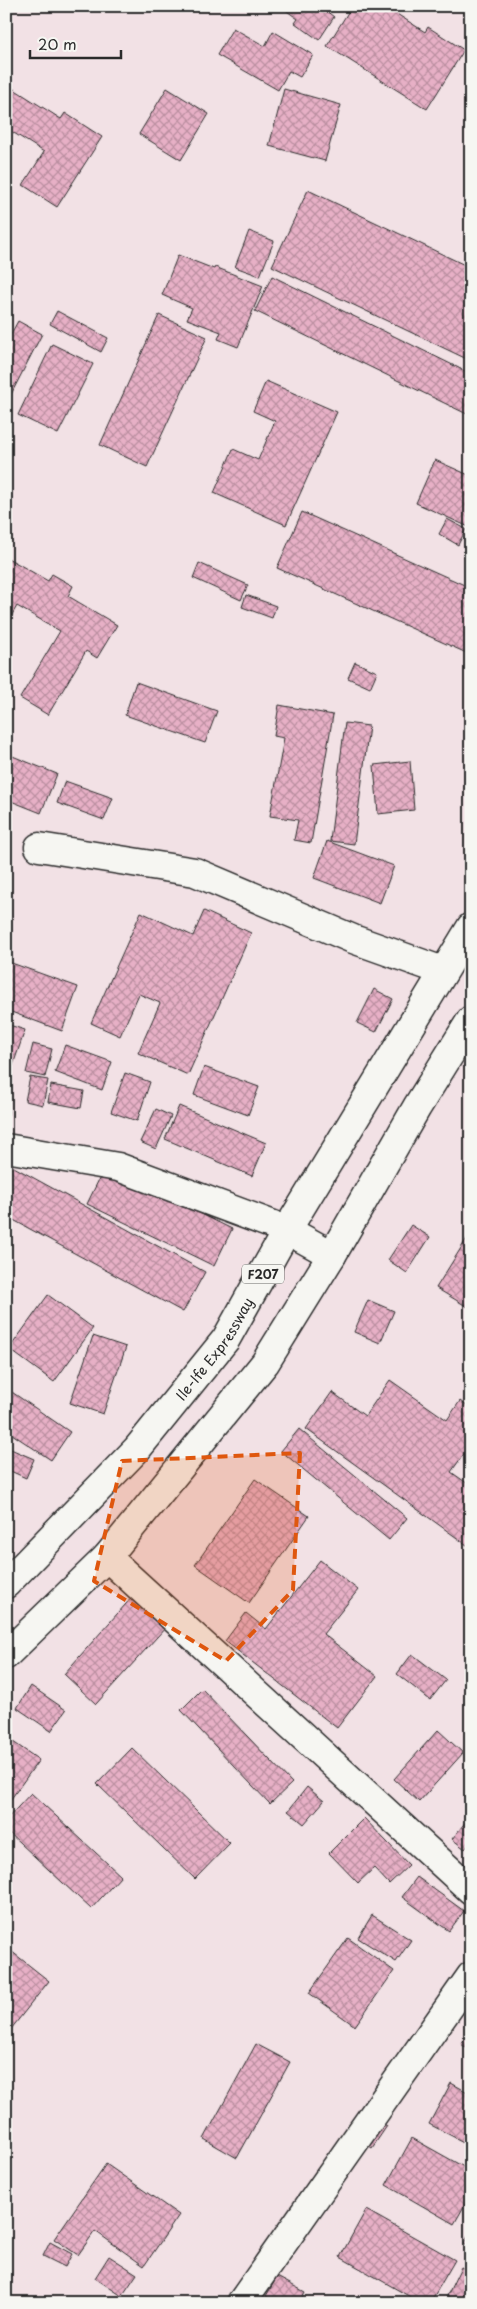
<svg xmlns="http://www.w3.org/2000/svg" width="477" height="2309" viewBox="0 0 477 2309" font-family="'Playpen Sans',sans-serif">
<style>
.building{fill:url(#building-cross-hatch);stroke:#2b2b2b}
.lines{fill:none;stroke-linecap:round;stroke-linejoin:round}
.street-casing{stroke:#2b2b2b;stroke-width:31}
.primary-casing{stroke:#2b2b2b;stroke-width:31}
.street{stroke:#f6f6f2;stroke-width:28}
.primary{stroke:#f6f6f2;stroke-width:28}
.marked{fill:#df570e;fill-opacity:0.2;stroke:#df570e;stroke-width:4;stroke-dasharray:10 6;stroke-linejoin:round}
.labels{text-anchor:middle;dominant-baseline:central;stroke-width:4.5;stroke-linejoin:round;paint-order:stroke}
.shield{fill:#f6f6f2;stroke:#686867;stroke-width:1}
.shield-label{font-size:12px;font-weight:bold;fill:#2b2b2b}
.street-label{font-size:14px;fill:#2b2b2b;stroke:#f6f6f2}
</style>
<defs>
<pattern id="building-cross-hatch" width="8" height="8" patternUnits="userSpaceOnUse" patternTransform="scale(1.25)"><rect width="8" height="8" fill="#e7b0c6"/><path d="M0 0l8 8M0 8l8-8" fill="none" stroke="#bb8fa1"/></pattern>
</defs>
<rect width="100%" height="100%" fill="#f2e1e5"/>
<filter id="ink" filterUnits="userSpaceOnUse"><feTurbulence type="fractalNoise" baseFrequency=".02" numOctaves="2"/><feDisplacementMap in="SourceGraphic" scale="10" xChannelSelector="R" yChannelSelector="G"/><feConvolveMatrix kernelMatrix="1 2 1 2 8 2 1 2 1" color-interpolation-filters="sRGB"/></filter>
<g filter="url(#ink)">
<path class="building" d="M280,6H320L334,17L319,40L295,23L298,19Z
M352,6H390L389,9L425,32L428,27L464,50L427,109L327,46Z
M233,28L265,46L273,31L313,55L300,77L289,71L278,90L217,55Z
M471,62V76L464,69Z
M6,84L61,119L65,113L102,137L57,207L23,185L44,152L6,128Z
M167,88L209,114L181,160L139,134Z
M284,89L341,105L325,161L269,146Z
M308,190L471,268V361L272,266Z
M249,231L274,241L260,276L235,267Z
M178,255L214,269L215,267L263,286L238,347L218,339L221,332L187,319L192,308L162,295Z
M272,276L471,374V416L255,311Z
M57,311L108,338L101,352L50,324Z
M159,315L207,337L147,467L100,445Z
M18,321L42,334L6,404V343Z
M52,344L93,364L58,434L18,415Z
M266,381L337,412L286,525L214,493L233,449L258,460L275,421L253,411Z
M435,460L471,476V528L416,503Z
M302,512L471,588V655L277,568Z
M447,519L466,529L458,545L439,534Z
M6,557L48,581L52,574L73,586L68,596L117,625L97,658L86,651L48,715L20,698L60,631L17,606L6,625Z
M199,563L248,585L241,600L193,578Z
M246,595L276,606L272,618L242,607Z
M355,662L377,672L370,688L348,678Z
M136,682L217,711L205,743L125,715Z
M279,705L333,715L311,843L294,840L298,820L270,816L284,738L274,736Z
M345,723L369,726L354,844L330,841Z
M10,755L57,774L41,813L6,799V764Z
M410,761L414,810L378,814L374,765Z
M65,781L113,798L104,820L57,803Z
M327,841L394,866L380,903L314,878Z
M204,911L251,933L188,1075L138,1053L160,1003L139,994L120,1036L91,1023L141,912L193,936Z
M6,961L78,987L62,1031L6,1010Z
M374,989L393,999L376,1032L357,1023Z
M6,1024L25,1030L12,1068L6,1066Z
M33,1044L52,1049L45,1077L26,1073Z
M65,1045L112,1062L102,1090L55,1072Z
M204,1067L259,1087L248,1115L194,1095Z
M125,1073L150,1082L137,1121L111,1112Z
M6,1076H11L8,1115H6Z
M30,1077L48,1080L43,1105L25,1101Z
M51,1085L84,1091L81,1108L48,1102Z
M179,1106L266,1143L252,1176L165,1139Z
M156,1109L171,1116L156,1149L140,1142Z
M12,1166L205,1272L183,1312L6,1216V1176Z
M105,1167L232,1229L214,1266L87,1204Z
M411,1225L430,1237L407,1273L388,1260Z
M6,1227L12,1228L6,1266Z
M471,1232V1309L436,1288Z
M48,1295L93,1328L54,1382L9,1349Z
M368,1300L394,1311L380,1343L354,1332Z
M93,1336L126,1347L103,1414L70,1403Z
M6,1362L14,1368L6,1379Z
M390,1380L447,1420L460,1401L471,1409V1444L451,1472L471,1486V1548L306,1429L332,1392L365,1416Z
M6,1388L70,1432L51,1460L6,1430Z
M299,1429L407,1518L389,1540L281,1451Z
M6,1447L34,1459L26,1478L6,1469Z
M255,1479L309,1516L249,1603L195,1565Z
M320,1560L358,1590L323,1634L377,1676L337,1728L225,1641L246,1613L266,1629Z
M133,1596L167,1626L96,1704L64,1674Z
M412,1654L446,1680L430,1700L397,1674Z
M31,1686L66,1710L51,1731L17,1708Z
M202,1689L292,1783L270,1804L181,1710Z
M438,1730L463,1753L419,1802L394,1779Z
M6,1737L39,1760L8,1803L6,1801Z
M132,1748L230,1843L195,1879L97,1784Z
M307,1787L324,1801L304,1824L288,1811Z
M31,1793L121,1876L91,1909L6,1830V1820Z
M471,1815V1842L465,1849L452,1839Z
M364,1818L409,1865L389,1884L374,1868L358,1883L329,1853Z
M417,1877L464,1911L449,1931L402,1897Z
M372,1915L411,1940L396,1962L358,1938Z
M348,1938L394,1971L355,2026L309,1993Z
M6,1947L49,1981L11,2029L6,2024Z
M471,2030V2051L461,2044Z
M256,2044L290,2062L237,2158L204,2139Z
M451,2083L471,2094V2146L429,2124Z
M375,2118L387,2126L372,2148L359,2139Z
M412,2138L471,2171V2194L454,2224L386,2185Z
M106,2164L179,2215L144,2266L95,2231L78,2255L54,2239Z
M366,2210L455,2260L430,2303H421L340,2257Z
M471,2231V2247L464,2243Z
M50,2242L72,2254L65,2267L43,2256Z
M109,2256L137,2274L122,2296L95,2278Z
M461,2267L471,2272V2298L469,2303H460L447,2296Z
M277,2277L305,2292L299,2303H277L266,2296Z"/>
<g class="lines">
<g class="street-casing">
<path id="street" d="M39,847L195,872L353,939L443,971
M6,1148L118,1167L287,1230L332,1255
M107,1557L471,1890
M241,2303L471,1976"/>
</g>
<g class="primary-casing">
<g id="primary">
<path id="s1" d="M6,1584L137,1449L226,1339L287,1230L471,927"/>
<path d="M6,1655L107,1557L265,1363L332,1255L417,1107L471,1020"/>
</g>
</g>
<use href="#street" class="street"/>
<use href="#primary" class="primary"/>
</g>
</g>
<path class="marked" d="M300,1453L293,1590L226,1661L94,1581L122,1461Z"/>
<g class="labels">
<rect class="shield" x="242" y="1264.5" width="42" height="19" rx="4"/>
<g class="shield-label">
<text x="263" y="1274">F207</text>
</g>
<g class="street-label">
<text stroke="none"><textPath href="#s1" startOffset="315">Ile-Ife Expressway</textPath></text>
</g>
</g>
<rect width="477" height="2309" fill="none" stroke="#f6f6f2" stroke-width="25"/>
<rect x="12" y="12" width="452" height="2284" fill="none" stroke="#2b2b2b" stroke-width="2" filter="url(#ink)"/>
<path d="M30 50v8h91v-8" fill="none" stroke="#2b2b2b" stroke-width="2.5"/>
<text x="38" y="50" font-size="15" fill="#2b2b2b" stroke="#f6f6f2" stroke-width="4" paint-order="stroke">20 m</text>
</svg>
